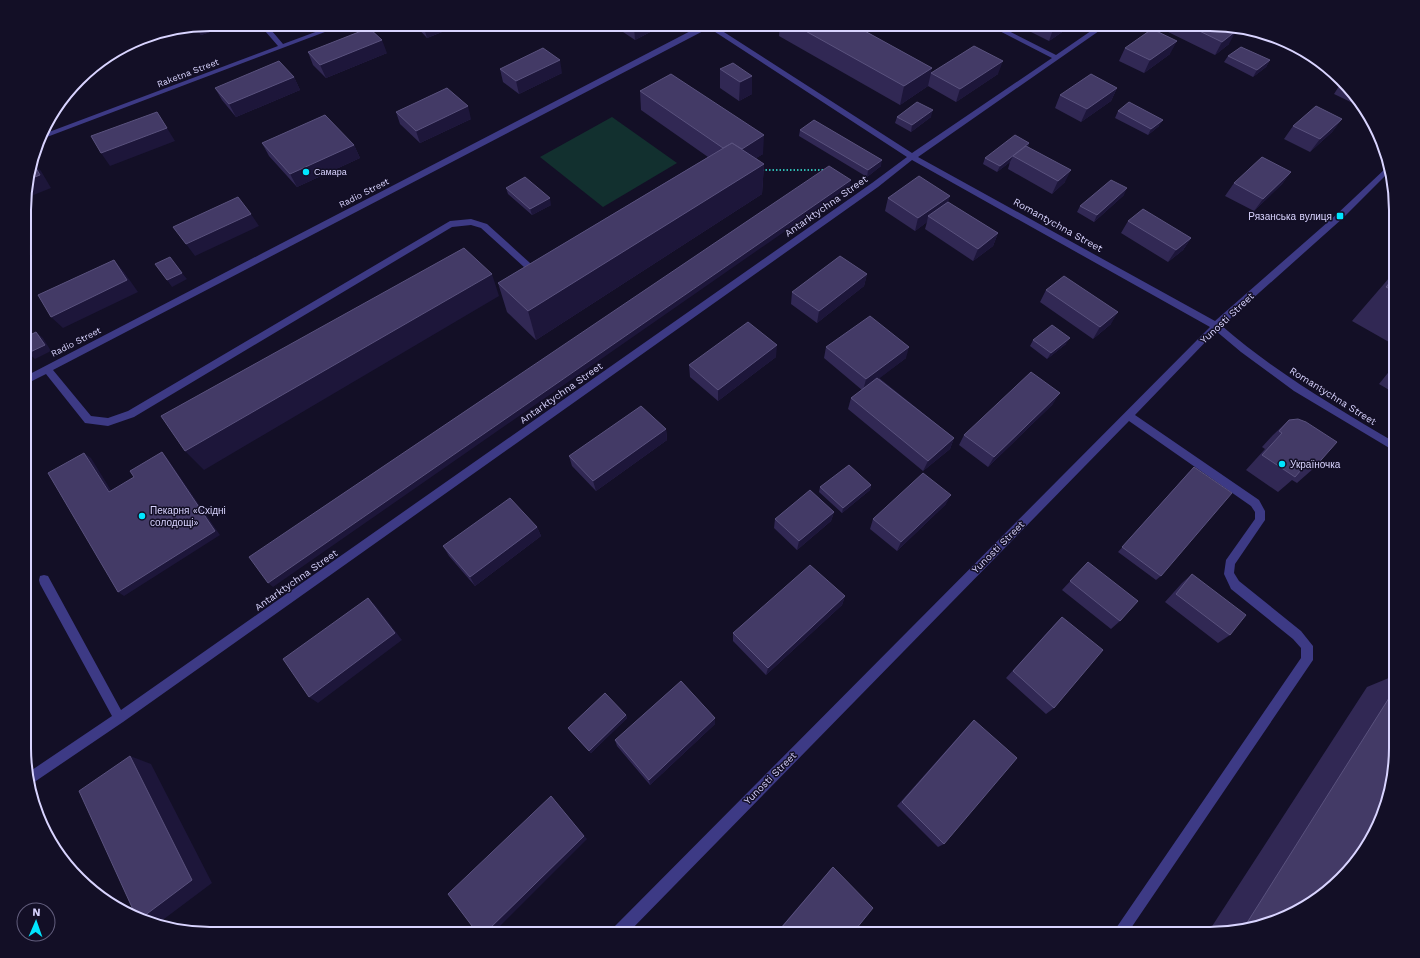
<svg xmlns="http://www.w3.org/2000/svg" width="1420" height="958" viewBox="0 0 1420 958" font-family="'Work Sans',sans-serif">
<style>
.green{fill:#12302f}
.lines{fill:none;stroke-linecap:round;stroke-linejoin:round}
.path{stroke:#2fb8b0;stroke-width:2;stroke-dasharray:1.5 2;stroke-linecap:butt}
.minor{fill:#3d3a85;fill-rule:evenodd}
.wall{fill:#312854}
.shaded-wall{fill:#1d163a}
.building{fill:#433a66;stroke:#5a527e}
.poi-dot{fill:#00e5ff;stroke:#130f26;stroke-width:1.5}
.labels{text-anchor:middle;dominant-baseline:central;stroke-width:3;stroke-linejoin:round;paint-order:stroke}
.far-street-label{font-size:9px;fill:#d9d4ff;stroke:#130f26}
.far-poi-label{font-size:9px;fill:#d9d4ff;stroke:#130f26;text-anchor:start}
.street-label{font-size:10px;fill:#d9d4ff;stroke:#130f26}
.poi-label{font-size:10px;fill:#d9d4ff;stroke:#130f26;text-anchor:start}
.rim{fill:none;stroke:#d9d4ff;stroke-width:2}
</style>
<rect width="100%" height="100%" fill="#130f26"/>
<path class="green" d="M612,117L677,163L603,207L540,157Z"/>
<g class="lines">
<path class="path" d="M762,170H825"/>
<path class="minor" d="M259,24H266L283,44L337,24H346L39,140L41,135L278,46Z
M704,24H714L713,25L912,153L1052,58L986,24H995L1056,55L1101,24H1109L918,157L1215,321L1337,214L1386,168L1388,173L1343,218L1222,326C1275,372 1335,407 1396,443V452L1294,391L1241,352L1216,331L1135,415L1259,500L1265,511V520L1235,564L1234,573L1239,581L1301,631L1313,646V660L1127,934H1112L1301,658V648L1293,639L1231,589L1224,574L1226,560L1255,519V512L1251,506L1129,421L627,934H610L612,929L1210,327L912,160L878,187L123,722L30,785L26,774L112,716L40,584L39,580L40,576L44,575L48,576L121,710L872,183L907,157L709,28L53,370L91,416L108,418L128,411L450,221L471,219L487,224L530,263L531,265L530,267H524L481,228L471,225L452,227L134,417L108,426L85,423L46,374L26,384V376Z"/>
</g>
<path class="wall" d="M210,24H235L201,35L196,27Z
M414,24H462L427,38Z
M611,24H657L658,28L635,40Z
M780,24H852L931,73L998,74L956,102L928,86L900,105L779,36Z
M1015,24H1074L1049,41Z
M1164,24H1222L1229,44L1215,55L1162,29Z
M1125,48L1170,54L1144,73L1119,61Z
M308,52L387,53L326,78L313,65Z
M1228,56L1270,60L1266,67L1253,77L1224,62Z
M500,69L562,73L519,94L503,82Z
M720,69L752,76V94L739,101L720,88Z
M294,77L300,90L236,117L222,100L215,88Z
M1341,83L1360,105L1359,106L1334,94Z
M1117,88L1111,101L1081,122L1055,108L1060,95Z
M640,91L763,154L756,158L764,164L762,194L536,340L507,312L498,283L708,157L641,110Z
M1118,111L1159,126L1148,135L1115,118Z
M396,112L471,119L420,143L400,124Z
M897,117H931L911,132L895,123Z
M1342,119L1332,132L1310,152L1284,139L1293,126Z
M800,130L881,166L867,177L799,136Z
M262,143L354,145L360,158L297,187L269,156Z
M1029,143L1028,147L1065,182L1052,194L1008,169L1010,162L997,172L983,164L985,158Z
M1291,172L1282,184L1254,211L1225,196L1234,183Z
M506,188L551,205L532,215L508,194Z
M1124,195L1094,222L1077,212L1080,206Z
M888,198L948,202L998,233L993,246L973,261L925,229L927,222L915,231L885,211Z
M1128,221L1191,238L1183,250L1168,262L1121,233Z
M1396,270V346L1352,321Z
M867,274L864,286L817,323L791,304L792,292Z
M1046,290L1111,324L1093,339L1040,302Z
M1033,340L1066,344L1047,359L1030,346Z
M826,347L906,358L879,378L954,438L950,449L923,471L848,409L851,398L862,390L824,358Z
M776,357L718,401L690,377L689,365Z
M1396,363V394L1379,384Z
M1053,404L988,467L959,445L964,435Z
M1289,420L1314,468L1297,483L1292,480L1278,492L1246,470L1265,449L1262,447L1273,435Z
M666,429L667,440L596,491L572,466L569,456Z
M1189,472L1161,576L1156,580L1118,552Z
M871,485L870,490L842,513L819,492L820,487Z
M946,504L897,551L870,529L873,519Z
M834,512L831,521L797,550L774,528L775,519Z
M537,527L541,536L475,586L449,556L443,546Z
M1088,562L1120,621L1111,629L1062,590Z
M1192,574L1230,635L1218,643L1165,602L1182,583Z
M845,596L842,605L766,675L733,641V633Z
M1062,617L1054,708L1046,714L1006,678L1054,625Z
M1396,675V760L1292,915L1210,934H1207L1367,687Z
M626,715L627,718L591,753L570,731L568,728Z
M974,720L944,844L938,847L897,806L968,726Z
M715,724L650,785L617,746L615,740Z
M833,867L852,934H775L830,870Z"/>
<path class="shaded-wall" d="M210,24H235L201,35L197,27Z
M425,24H462L427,38L423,25Z
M639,24H657L658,28L635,40L634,27Z
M1055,24H1074L1049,41Z
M1236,31L1229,44L1215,55L1222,42Z
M382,40L387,53L326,78L320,65Z
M1177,41L1170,54L1144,73L1150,60Z
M560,60L562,73L519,94L516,81Z
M1270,60L1266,67L1253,77L1257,70Z
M1003,61L998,74L956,102L960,89Z
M932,68L928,86L900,105L904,86Z
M752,76V94L739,101L740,82Z
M294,77L300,90L236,117L229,104Z
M1117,88L1111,101L1081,122L1087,109Z
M468,106L471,119L420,143L416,131Z
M933,110L931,117L911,132L912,125Z
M1342,119L1332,132L1310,152L1320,139Z
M1163,120L1159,126L1148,135L1151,129Z
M167,128L175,141L110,166L101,153Z
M764,135L763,154L731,173L732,155Z
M1029,143L1027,150L1013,156L1010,162L997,172L1000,166Z
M354,145L360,158L297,187L290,174Z
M882,160L881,166L867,177L868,170Z
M33,162L41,171L51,188L26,198V186Z
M764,164L762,194L536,340L528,311Z
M1071,170L1065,182L1052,194L1058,181Z
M1291,172L1282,184L1254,211L1263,199Z
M851,180L850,186L273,587L268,583Z
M1127,188L1124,195L1094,222L1097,215Z
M950,196L946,209L928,216L927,222L915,231L918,218Z
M550,198L551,205L532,215L530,209Z
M251,214L259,226L195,256L186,244Z
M998,233L993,246L973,261L978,249Z
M1191,238L1183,250L1168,262L1176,250Z
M114,260L124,272L138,292L63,328L51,317Z
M182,273L187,279L172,287L167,280Z
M492,274L499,296L204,470L185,451Z
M867,274L864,286L817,323L819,311Z
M1118,312L1111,324L1093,339L1100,327Z
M36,332L43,338L51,351L35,359L28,353Z
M1070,338L1066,344L1047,359L1051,353Z
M777,345L776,357L718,401V390Z
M909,347L906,358L863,391L866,379Z
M1060,393L1053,404L988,467L994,457Z
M666,429L667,440L596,491L593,481Z
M954,438L950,449L923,471L928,461Z
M26,443L28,449L26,450Z
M162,452L167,458L220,535L124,596L118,592Z
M84,453L91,458L115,497L109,492Z
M871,485L870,490L842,513L843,508Z
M951,495L946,504L897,551L901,542Z
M834,512L831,521L797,550L799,541Z
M537,527L541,536L475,586L470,577Z
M845,596L842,605L766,675L768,668Z
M368,598L376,606L402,640L318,703L309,697Z
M626,715L627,718L591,753L589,751Z
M715,718V724L650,785L649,780Z
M130,756L151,764L212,883L160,922L145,921L140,919Z
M551,796L587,839L492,934H484Z"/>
<path class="building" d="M629,24H639L634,27Z
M793,24H852L932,68L904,86Z
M1185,24H1222L1236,31L1222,42Z
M369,28L382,40L320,65L308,52Z
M1152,29L1177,41L1150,60L1125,48Z
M974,46L1003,61L960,89L931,73Z
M1241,47L1270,60L1257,70L1228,56Z
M543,48L560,60L516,81L500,69Z
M279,61L294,77L229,104L215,88Z
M733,63L752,76L740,82L720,69Z
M671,74L764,135L742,149L732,143L723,148L640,91Z
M1091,74L1117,88L1087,109L1060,95Z
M447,88L468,106L416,131L396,112Z
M917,102L933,110L912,125L897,117Z
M1129,102L1163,120L1151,129L1118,111Z
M1316,106L1342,119L1320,139L1293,126Z
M157,112L167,128L101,153L91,136Z
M325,115L354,145L290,174L262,143Z
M814,120L882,160L868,170L800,130Z
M1015,135L1029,143L1000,166L985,158Z
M732,143L764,164L528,311L498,283Z
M1026,146L1071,170L1058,181L1013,156Z
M1262,157L1291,172L1263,199L1234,183Z
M33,163L40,175L27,180Z
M829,166L851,180L268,583L249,557Z
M919,176L950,196L918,218L888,198Z
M525,177L550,198L530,209L506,188Z
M1111,180L1127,188L1097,215L1080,206Z
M238,197L251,214L186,244L173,227Z
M948,202L998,233L978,249L928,216Z
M1143,209L1191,238L1176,250L1128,221Z
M464,248L492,274L185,451L161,416Z
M840,256L867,274L819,311L792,292Z
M170,257L182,273L167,280L155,264Z
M114,260L127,280L51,317L38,295Z
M1396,275V292L1386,287Z
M1064,276L1118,312L1100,327L1046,290Z
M870,316L909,347L866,379L826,347Z
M748,322L777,345L718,390L689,365Z
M1052,325L1070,338L1051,353L1033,340Z
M36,332L45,345L28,353L26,349V337Z
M1031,372L1060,393L994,457L964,435Z
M877,378L954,438L928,461L851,398Z
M641,406L666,429L593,481L569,456Z
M1298,419L1306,422L1337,442L1314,468L1307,463L1295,477L1262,455L1282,433L1279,431L1289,420Z
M162,452L215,531L118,592L48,473L84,453L109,492L134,477L130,471Z
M849,465L871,485L843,508L820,487Z
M1194,467L1232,493L1161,576L1122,547Z
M923,473L951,495L901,542L873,519Z
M810,490L834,512L799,541L775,519Z
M510,498L537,527L470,577L443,546Z
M1088,562L1138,601L1120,621L1070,581Z
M810,565L845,596L768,668L733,633Z
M1192,574L1246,615L1230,635L1176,594Z
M368,598L395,633L309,697L283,659Z
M1062,617L1103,650L1054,708L1013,671Z
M681,681L715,718L649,780L615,740Z
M1396,687V760L1386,808L1358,861L1292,915L1245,926Z
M605,693L626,715L589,751L568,728Z
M974,720L1017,758L944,844L902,802Z
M130,756L192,880L140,919L136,916L79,791Z
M551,796L584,836L484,934H478L448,894Z
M833,867L873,908L852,934H776Z"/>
<g class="poi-dot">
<circle cx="306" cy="172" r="4"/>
<rect x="1336" y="212" width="8" height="8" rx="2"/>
<circle cx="1282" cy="464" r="4"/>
<circle cx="142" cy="516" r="4"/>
</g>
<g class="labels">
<g class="far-street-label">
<text transform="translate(188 73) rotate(-21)">Raketna Street</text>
<text transform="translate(364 193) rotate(-27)">Radio Street</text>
<text transform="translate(76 342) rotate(-27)">Radio Street</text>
</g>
<g class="far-poi-label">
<text x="314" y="172">Самара</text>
</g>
<g class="street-label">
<text transform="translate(826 206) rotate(-35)">Antarktychna Street</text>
<text transform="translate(1058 225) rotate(29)">Romantychna Street</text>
<text transform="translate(1227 318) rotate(-43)">Yunosti Street</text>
<text transform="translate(561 393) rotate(-35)">Antarktychna Street</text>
<text transform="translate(1333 396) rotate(32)">Romantychna Street</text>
<text transform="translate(998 547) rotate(-45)">Yunosti Street</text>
<text transform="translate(296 580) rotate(-35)">Antarktychna Street</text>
<text transform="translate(770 778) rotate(-45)">Yunosti Street</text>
</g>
<g class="poi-label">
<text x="1332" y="216" text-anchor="end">Рязанська вулиця</text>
<text x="1290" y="464">Україночка</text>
<text x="150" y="510">Пекарня «Східні<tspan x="150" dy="12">солодощі»</tspan></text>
</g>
</g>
<path d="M0 0H1420V958H0ZM210 31H1210A179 179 0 0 1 1389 210V748A179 179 0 0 1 1210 927H210A179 179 0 0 1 31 748V210A179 179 0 0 1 210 31Z" fill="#130f26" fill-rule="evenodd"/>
<path class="rim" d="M210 31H1210A179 179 0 0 1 1389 210V748A179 179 0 0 1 1210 927H210A179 179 0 0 1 31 748V210A179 179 0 0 1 210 31Z"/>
<g transform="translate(36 922) rotate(2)"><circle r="19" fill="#130f26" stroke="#625e7d"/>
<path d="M0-3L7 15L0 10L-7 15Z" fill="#00e5ff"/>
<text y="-6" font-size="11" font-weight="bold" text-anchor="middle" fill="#d9d4ff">N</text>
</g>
</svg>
